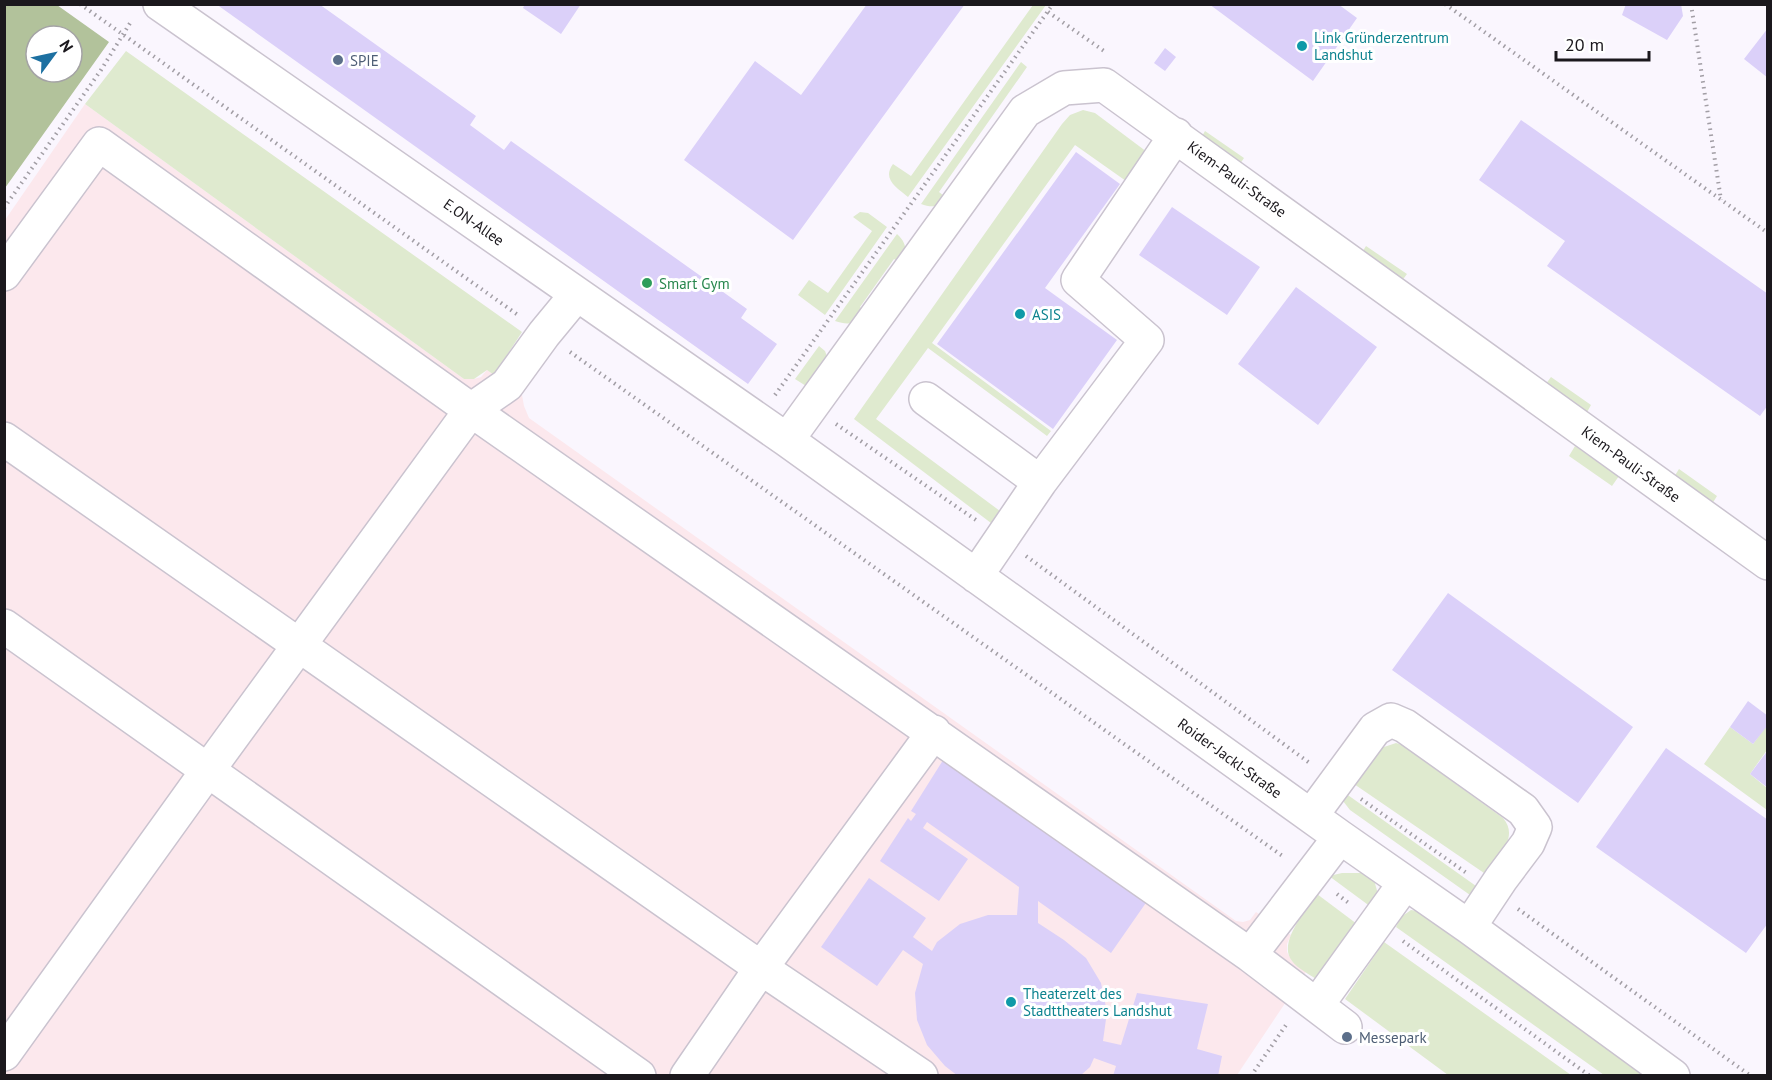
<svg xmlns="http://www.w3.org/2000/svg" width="1772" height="1080" viewBox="0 0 1772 1080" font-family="'PT Sans',sans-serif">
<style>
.commercial{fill:#fce8ed}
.green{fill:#dfeacf}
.forest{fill:#b2c29b;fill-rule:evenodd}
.building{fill:#dbd0f9}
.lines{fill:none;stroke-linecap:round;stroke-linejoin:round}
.minor-casing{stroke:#cac3cf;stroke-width:36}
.path{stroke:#a29ea5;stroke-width:4;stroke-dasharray:1.5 4.5;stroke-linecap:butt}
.minor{stroke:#fff;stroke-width:33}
.culture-dot{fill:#0f9aa8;stroke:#fff;stroke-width:2}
.service-dot{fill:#5c6f8a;stroke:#fff;stroke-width:2}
.leisure-dot{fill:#2e9e5b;stroke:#fff;stroke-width:2}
.labels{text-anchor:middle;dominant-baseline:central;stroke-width:6;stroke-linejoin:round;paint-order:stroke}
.culture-label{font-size:15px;fill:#0d838f;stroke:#fff;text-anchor:start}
.service-label{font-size:15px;fill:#4e5e75;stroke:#fff;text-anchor:start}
.street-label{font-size:15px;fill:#1b181d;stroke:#fff}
.leisure-label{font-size:15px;fill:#27864d;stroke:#fff;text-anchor:start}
</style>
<rect width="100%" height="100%" fill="#faf6fe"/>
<path class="commercial" d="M85,104L464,379H474L481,377L487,370L522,395L524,406L529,418L1236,921L1243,922L1250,920L1256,912L1291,935L1287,944V952L1292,961L1306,972L1237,1075L5,1076V220Z"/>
<path class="green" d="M1033,5H1046L908,197C896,187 882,179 893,164L911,176Z
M126,51L522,332L494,375L487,370L474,379H464L85,104Z
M1021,62L1027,67L939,192L948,199C939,207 932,208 921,204Z
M1083,110L1095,113L1147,152L1126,181L1075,145L932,343L1051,431L1047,436L928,348L876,419L1000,511L991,523L854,419L1062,124L1070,115Z
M1205,131L1244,158L1238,167L1200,140Z
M860,212L868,213L887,227L825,315L798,295L809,280L828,293L872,231L853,217Z
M897,234C908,244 906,252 904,265L894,259L860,307L869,314C858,323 849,326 835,321Z
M1366,246L1407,274L1401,282L1361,254Z
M819,346L825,351L828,359L814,391L795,379Z
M1551,377L1591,405L1586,414L1545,385Z
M1575,446L1619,476L1612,486L1569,456Z
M1679,469L1717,496L1712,504L1674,477Z
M1767,725V750L1750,774L1767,788V810L1704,764L1730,727L1753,744Z
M1396,743L1402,745L1503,818C1520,838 1497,857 1484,873L1354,784L1381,748Z
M1345,793L1476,886L1470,895L1350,810L1343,801Z
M1342,873H1361L1374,880L1378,894L1371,907L1329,876Z
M1317,894L1357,924L1319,981C1311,975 1298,969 1292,961C1277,943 1307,909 1317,894Z
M1411,910L1417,911L1647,1075H1604L1396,927L1401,917Z
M1384,942L1571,1075H1448L1345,999Z"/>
<path class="forest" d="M5,4L57,5L109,42L5,188ZM36,36H72V72H36Z"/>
<path class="building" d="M216,4H319L476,116L470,125L504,150L511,141L747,309L741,318L777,344L748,384Z
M525,4H581L561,34L523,8Z
M867,4H965L793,240L684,160L755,61L801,95Z
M1209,4H1338L1357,18L1313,81Z
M1626,4H1681L1683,16L1667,40L1622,15Z
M1768,28V78L1744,59Z
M1165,48L1176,57L1165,71L1154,63Z
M1521,120L1768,294V405L1760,416L1547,266L1565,241L1479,180Z
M1076,152L1120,184L1045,288L1117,340L1053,429L937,344Z
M1172,207L1260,267L1227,315L1139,255Z
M1296,287L1377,347L1318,425L1238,364Z
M1448,593L1633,727L1578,803L1392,670Z
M1748,701L1768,716V725L1753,744L1730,727Z
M1666,748L1768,820V923L1746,953L1596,847Z
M1768,750V788L1750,774Z
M945,757L1150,897L1111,953L1038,901V923L1064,940L1086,958L1101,983L1107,1012L1103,1041L1121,1045L1137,993L1208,1004L1197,1049L1222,1056L1218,1076H1113L1116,1066L1094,1058L1090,1067L1080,1076H958L945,1066L927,1045L917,1020L915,993L923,964L903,950L877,986L821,947L869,878L926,918L913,937L932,951L937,942L960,924L988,915H1017L1019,887L927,822L923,828L968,859L939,901L880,861L908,818L911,821L916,814L911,811Z"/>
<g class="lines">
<g class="minor-casing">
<path id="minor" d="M160,4L787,440L1340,837L1469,927L1673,1076
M4,274L99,144L471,410L1250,955L1345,1027
M926,399L1040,482
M4,439L761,968L921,1076
M787,440L1025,111L1064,88L1104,85L1768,563
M976,576L1040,482L1147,340L1078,280L1176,135
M4,626L639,1076
M1311,816L1375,729L1391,720L1405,726L1523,810L1535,827L1528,843L1501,879L1469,927
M1250,955L1340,837
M1317,1005L1405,883
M4,1054L208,770L471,410L507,385L544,334L577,294
M687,1076L761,968L934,732"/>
</g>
<path class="path" d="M80,4L518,315
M1445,4L1768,233
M1691,4L1721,200
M1048,12L1104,51
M4,208L101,70L132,20
M570,352L1284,857
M775,395L1053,4
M836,424L976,520
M1026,556L1311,764
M1361,799L1468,874
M1337,894L1350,904
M1518,909L1751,1076
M1403,941L1590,1076
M1251,1076L1288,1022"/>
<use href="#minor" class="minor"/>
</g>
<g class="culture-dot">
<circle cx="1302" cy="46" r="6"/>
<circle cx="1020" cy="314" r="6"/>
<circle cx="1011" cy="1002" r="6"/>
</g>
<g class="service-dot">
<circle cx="338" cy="60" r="6"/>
<circle cx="1347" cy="1037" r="6"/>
</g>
<circle class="leisure-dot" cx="647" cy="283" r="6"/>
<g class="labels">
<g class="culture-label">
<text x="1314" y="37">Link Gründerzentrum<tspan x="1314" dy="17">Landshut</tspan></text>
<text x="1032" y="314">ASIS</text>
<text x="1023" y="993">Theaterzelt des<tspan x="1023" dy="17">Stadttheaters Landshut</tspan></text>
</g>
<g class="service-label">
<text x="350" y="60">SPIE</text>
<text x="1359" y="1037">Messepark</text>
</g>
<g class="street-label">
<text transform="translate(1237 179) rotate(36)">Kiem-Pauli-Straße</text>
<text transform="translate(474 222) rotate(35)">E.ON-Allee</text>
<text transform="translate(1631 464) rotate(36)">Kiem-Pauli-Straße</text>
<text transform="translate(1230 758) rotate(36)">Roider-Jackl-Straße</text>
</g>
<g class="leisure-label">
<text x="659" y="283">Smart Gym</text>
</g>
</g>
<rect width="1772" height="1080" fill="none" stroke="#1b181d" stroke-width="12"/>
<g transform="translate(54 54) rotate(57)"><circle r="28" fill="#ffffff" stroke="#a4a3a5" stroke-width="1.5"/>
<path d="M0-4.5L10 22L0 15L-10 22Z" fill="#1d70a1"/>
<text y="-9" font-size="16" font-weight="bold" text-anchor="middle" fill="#1b181d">N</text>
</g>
<path d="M1556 51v9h93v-9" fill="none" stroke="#1b181d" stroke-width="3"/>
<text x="1565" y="51" font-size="18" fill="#1b181d" stroke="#ffffff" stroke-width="4.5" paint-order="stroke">20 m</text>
</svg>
